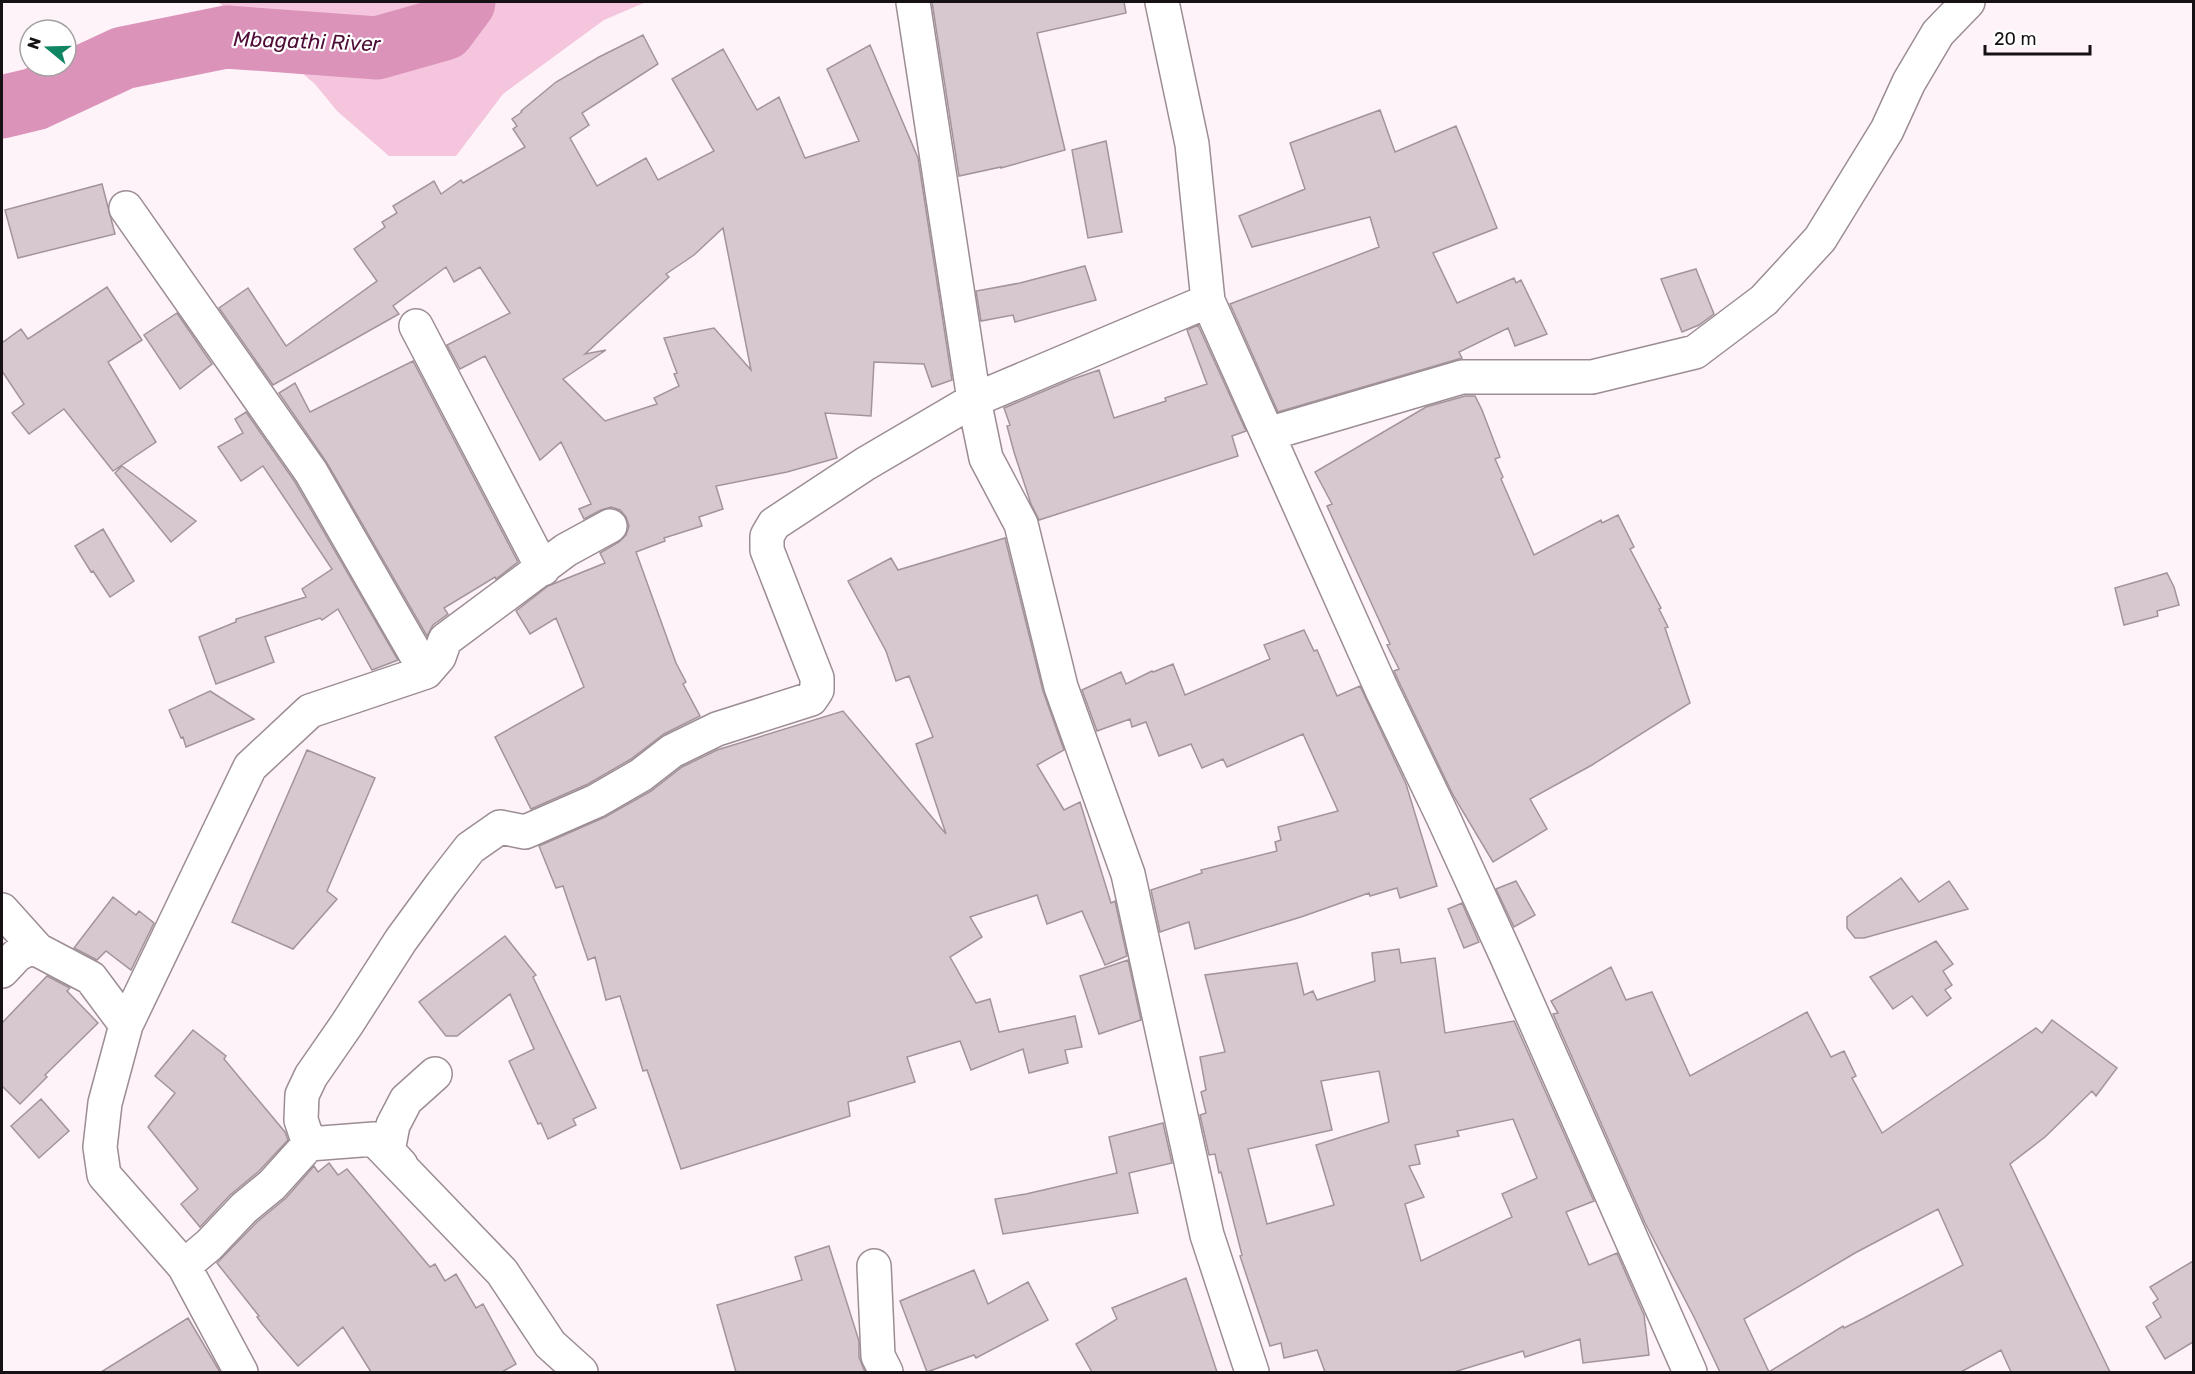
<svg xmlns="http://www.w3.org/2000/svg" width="2195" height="1374" viewBox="0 0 2195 1374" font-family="Rubik,sans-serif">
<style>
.green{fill:#f4c5dd}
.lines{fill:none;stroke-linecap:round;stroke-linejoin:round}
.river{stroke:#dc93ba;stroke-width:63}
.building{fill:#d7c7ce;stroke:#a3949b;stroke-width:1.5;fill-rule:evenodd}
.minor-casing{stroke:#9c8d94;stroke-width:36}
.minor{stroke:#fff;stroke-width:33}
.labels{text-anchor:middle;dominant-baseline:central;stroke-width:4.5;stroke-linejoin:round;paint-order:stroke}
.water-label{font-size:21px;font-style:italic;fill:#4f0e37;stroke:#fff}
</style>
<rect width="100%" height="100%" fill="#fdf3f8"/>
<path class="green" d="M218,2H646L604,20L503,94L456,156H389L337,111L315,84Z"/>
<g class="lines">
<path class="river" d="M2,107L35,99L123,58L226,37L377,48L444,29L464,2"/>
</g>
<path class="building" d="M932,2H1124L1126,13L1037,33L1065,150L1001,168V167L959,176Z
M643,35L658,64L582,113L589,125L570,138L597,186L646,158L658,180L714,151L672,79L723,49L757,110L779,97L805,158L859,141L827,69L870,45L918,158L952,380L932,387L924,364L874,362L871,416L825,413L837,458L787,472L716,486L723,509L699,517L702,526L664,538L665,541L636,552L676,663L686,682L683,684L700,716L664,734L631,759L588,784L531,809L495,737L584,687L556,618L530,634L516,611L548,586L605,563L600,553L619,542L626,535L629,526L626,517L620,510L611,507L601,510L584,519L579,509L591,504L561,442L540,460L485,356L460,369L447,345L510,313L480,267L454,282L446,267L393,306L399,314L273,385L219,308L248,288L286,346L377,281L354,249L385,227L382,222L397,213L393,206L434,181L441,194L461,180L463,183L525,147L513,129L517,126L512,119L522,112L521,111L556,82L599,57ZM723,228L751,370L714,328L664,338L677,373L674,374L679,386L654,398L657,404L605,421L563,379L606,350L585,354L669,277L666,274L694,255Z
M1380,110L1395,152L1456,126L1472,165L1497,228L1433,253L1457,303L1514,278L1516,283L1521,280L1547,334L1515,346L1508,328L1459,352L1462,358L1278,412L1230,304L1379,247L1370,217L1252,247L1239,216L1305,189L1290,143Z
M1106,141L1122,232L1088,238L1072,150Z
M102,184L115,234L18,258L5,210Z
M1085,266L1096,300L1015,322L1013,315L981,321L976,291L1020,283Z
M1696,269L1714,314L1699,325L1682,332L1661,279Z
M107,287L142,340L108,362L156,442L113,471L64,409L29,434L12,413L24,404L2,371V343L21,329L28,339Z
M177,313L212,364L180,389L144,335Z
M1198,325L1246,431L1232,436L1238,456L1039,520L1031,504L1014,452L1007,426L1010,425L1004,408L1070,380L1099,370L1114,418L1166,401L1165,398L1207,384L1187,330Z
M413,361L518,562L496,579L495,577L444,608L448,614L433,625L427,636L327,463L279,393L295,383L310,412Z
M1465,396H1475L1482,410L1500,457L1495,459L1503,477L1501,479L1534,555L1601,520L1602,523L1618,515L1634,547L1630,549L1661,608L1659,609L1668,627L1665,628L1690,703L1592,765L1530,799L1547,829L1493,862L1453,795L1399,682L1394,671L1399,669L1387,645L1390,644L1327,506L1332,504L1315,472L1426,407Z
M246,412L295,482L398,660L372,670L338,609L322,620L320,618L265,637L274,662L216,684L199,637L236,622V619L306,597L302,589L332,569L263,466L241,481L218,447L243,433L235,419Z
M122,466L196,521L171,542L115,473Z
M103,529L134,581L110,597L93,571L91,572L75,546Z
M1005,538L1043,691L1064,750L1037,765L1064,810L1080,802L1111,903L1115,901L1127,956L1105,965L1082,911L1047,924L1037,895L970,917L982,937L950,957L976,1003L990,999L999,1032L1075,1016L1082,1047L1065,1050L1068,1063L1029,1073L1023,1049L971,1070L960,1041L907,1057L915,1082L848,1102L850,1116L681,1169L647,1070L643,1071L620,996L606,1000L595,957L588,960L563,886L556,888L539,846L605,817L651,791L682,767L717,750L843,711L946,834L916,744L933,737L909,676L896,681L886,651L848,581L891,558L898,570Z
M2167,573L2174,587L2179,605L2157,611L2158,616L2124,625L2115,588Z
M1304,630L1314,651L1317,650L1337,696L1360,686L1406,784L1437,886L1400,898L1397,888L1370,896L1369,893L1301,917L1195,949L1189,922L1160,932L1151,890L1202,873L1201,870L1277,851L1275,842L1281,840L1278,827L1338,811L1303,734L1227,767L1223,759L1202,768L1191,744L1159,756L1146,722L1132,727L1130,719L1097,731L1082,690L1121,672L1126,684L1152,671L1153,672L1173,664L1185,695L1270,659L1264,645Z
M210,691L254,719L186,747L183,737L181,738L169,710Z
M307,750L375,778L327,891L337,899L293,949L232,922Z
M1901,878L1919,902L1949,881L1968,909L1864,938H1855L1847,928V917Z
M1516,881L1535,915L1514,927L1496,889Z
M113,897L136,915L139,911L154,923L131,970L106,951L97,960L74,948Z
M1462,903L1479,942L1464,948L1448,909Z
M505,936L536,975L533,977L596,1108L573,1119L576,1125L548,1139L541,1123L538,1124L509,1061L534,1049L510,994L457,1036H446L419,1002Z
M1936,941L1953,964L1943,971L1952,985L1945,990L1951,998L1927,1016L1912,996L1893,1009L1870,977Z
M1399,949L1401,963L1435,958L1445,1033L1514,1021L1594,1201L1566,1212L1589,1265L1617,1253L1644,1315L1649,1355L1583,1363L1580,1339L1525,1357L1523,1351L1454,1372H1325L1317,1350L1284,1358L1281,1343L1270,1346L1240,1256L1242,1255L1221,1172L1219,1173L1215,1154L1209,1155L1200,1115L1206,1113L1201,1092L1206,1090L1200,1057L1225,1052L1205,975L1297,963L1304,995L1313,991L1317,1000L1375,981L1372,953ZM1379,1071L1389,1122L1316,1145L1334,1205L1267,1224L1248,1149L1332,1130L1321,1081ZM1513,1119L1537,1178L1502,1194L1512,1217L1421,1261L1405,1204L1424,1197L1409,1166L1420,1164L1415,1145L1459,1136L1457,1131Z
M1128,960L1141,1020L1099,1034L1080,976Z
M1611,967L1626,1000L1652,992L1690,1076L1807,1012L1831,1057L1844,1051L1856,1076L1852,1078L1882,1133L2036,1028L2042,1033L2052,1020L2117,1068L2096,1096L2092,1091L2045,1137L2010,1164L2110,1372H2011L2001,1350L1961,1372H1720L1694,1317L1645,1223L1553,1014L1558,1013L1551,1001ZM1938,1209L1963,1265L1864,1318L1844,1328L1843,1326L1769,1372L1744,1319L1855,1253Z
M47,976L70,988L67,991L98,1023L45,1075L47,1077L20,1104L2,1086V1023Z
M193,1030L226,1056L224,1059L285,1132L288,1140L259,1171L230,1195L200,1227L181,1204L198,1189L148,1127L175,1093L155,1076Z
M41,1099L69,1131L39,1158L11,1126Z
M1163,1123L1172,1163L1129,1173L1138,1213L1003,1234L995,1199L1026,1194L1117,1173L1109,1137Z
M329,1163L338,1175L347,1169L430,1267L435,1264L445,1281L456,1274L476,1308L483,1304L516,1364L502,1372H371L343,1327L298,1366L263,1325L257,1317L259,1316L217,1263L257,1222L286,1198L314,1166L318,1172Z
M829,1246L859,1341V1357L865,1372H736L717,1305L802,1280L795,1257Z
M2193,1261V1342L2165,1359L2146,1327L2161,1317L2153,1303L2158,1299L2150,1287Z
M974,1270L988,1304L1028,1282L1048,1320L976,1358L974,1355L927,1372L900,1301Z
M1186,1278L1217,1372H1092L1076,1344L1117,1319L1112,1308Z
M188,1318L220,1372H101Z"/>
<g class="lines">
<g class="minor-casing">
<path id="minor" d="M913,2L974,400L986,458L1021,524L1061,687L1128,874L1207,1235L1252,1372
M1162,2L1192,144L1208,301
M126,208L311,472L426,672L310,711L250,767L126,1025L105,1103L100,1147L104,1175L184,1266
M416,326L543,569
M1268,434L1462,377H1592L1695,352L1764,300L1820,239L1887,130L1909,82L1938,33L1968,2
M426,672L439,657L445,640L566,550L610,526
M2,910L38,950
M2,971L17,955L28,949L38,950L91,978L126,1025
M309,1144L374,1139L502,1272L550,1344L581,1372
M401,1165L388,1151L393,1125L406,1100L435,1074
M874,1266L878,1356L886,1372
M241,1372L184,1266L209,1245L244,1208L272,1185L309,1144L301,1120L302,1095L311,1076L347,1024L401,940L442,884L470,848L500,827L525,832L596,801L641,775L672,751L717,729L811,699L817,690V678L767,550V536L774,524L865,464L974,400L1208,301L1382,690L1443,817L1506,955L1690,1372"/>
</g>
<use href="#minor" class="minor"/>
</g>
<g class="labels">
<g class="water-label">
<text transform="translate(307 41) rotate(2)">Mbagathi River</text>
</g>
</g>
<rect width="2195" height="1374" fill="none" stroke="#161114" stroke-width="6"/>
<g transform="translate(48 48) rotate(289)"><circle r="28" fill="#ffffff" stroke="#a2a0a1" stroke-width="1.5"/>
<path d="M0-4.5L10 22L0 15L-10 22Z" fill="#108564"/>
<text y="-9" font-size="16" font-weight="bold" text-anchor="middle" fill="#161114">N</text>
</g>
<path d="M1985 45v9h105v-9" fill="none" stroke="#161114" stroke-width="3"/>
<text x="1994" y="45" font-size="18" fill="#161114" stroke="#ffffff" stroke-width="4.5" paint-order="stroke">20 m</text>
</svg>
